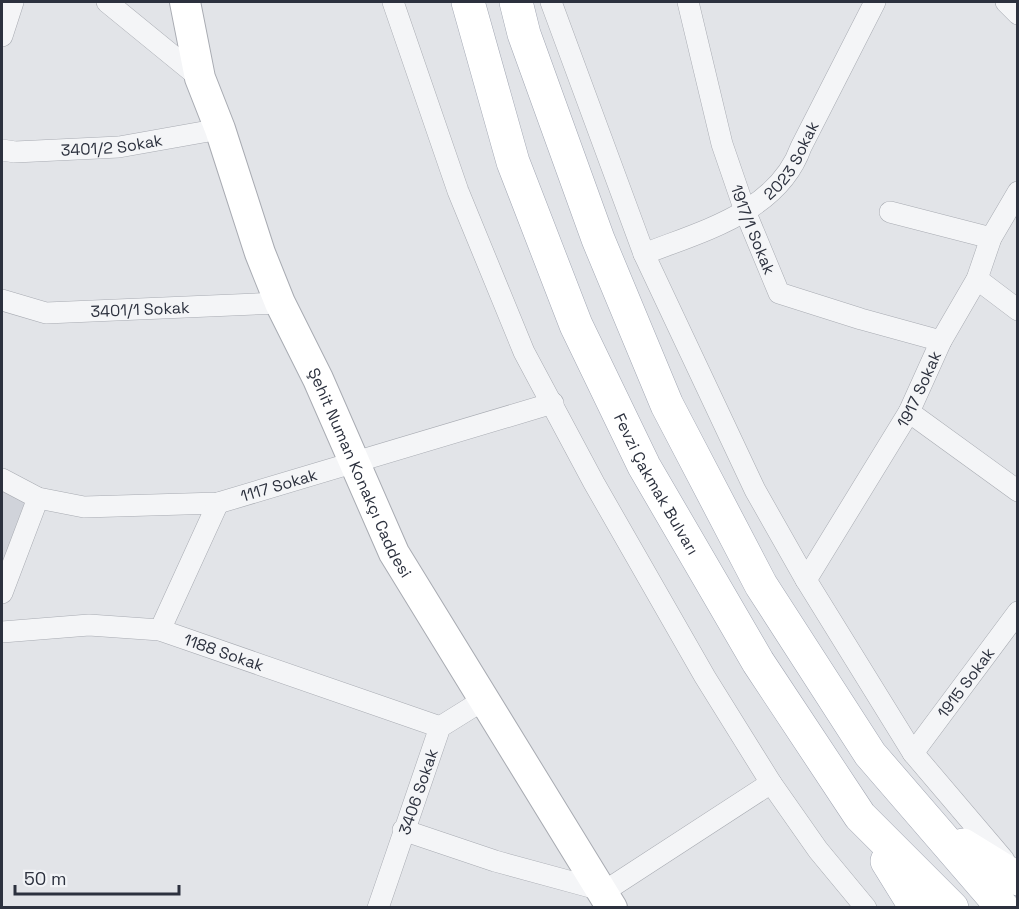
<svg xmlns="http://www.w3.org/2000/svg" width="1019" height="909" viewBox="0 0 1019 909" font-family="'Space Grotesk',sans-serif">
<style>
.built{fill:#d0d3da}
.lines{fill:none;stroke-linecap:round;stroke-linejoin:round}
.street-casing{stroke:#a8abb2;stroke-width:22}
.secondary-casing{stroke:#a8abb2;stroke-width:32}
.primary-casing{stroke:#a2a7b3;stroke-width:34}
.street{stroke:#f4f5f7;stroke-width:21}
.secondary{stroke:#fff;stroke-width:30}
.primary{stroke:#fff;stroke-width:33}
.labels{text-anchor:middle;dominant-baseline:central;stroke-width:6;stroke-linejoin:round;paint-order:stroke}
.street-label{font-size:16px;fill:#2c313e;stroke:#f1f3f6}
</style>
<rect width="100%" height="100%" fill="#e2e4e8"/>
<path class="built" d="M2,479L38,498L2,593Z"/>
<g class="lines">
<g class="street-casing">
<g id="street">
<path d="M107,2L200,78"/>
<path d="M393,2L458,191L524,352L594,483L705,677L771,783L818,850L866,908"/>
<path d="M551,2L644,254L755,490L806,580L913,753L1004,860"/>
<path id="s1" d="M688,2L722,144L745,211L779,293L861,319L941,341"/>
<path d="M1006,2L1018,14"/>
<path d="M2,36L13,2"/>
<path id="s2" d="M2,150L15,152L119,147L220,129"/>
<path d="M890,212L991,238"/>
<path id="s3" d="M644,254C702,231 778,212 801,147L875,2"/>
<path d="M977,279L1018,310"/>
<path id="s4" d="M2,300L46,313L280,303"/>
<path d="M909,412L1018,491"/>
<path id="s5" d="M2,479L38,498L84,507L218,503L553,403"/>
<path id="s6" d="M806,580L909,412L941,341L977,279L991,238L1018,192"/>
<path d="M2,593L38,498"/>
<path d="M160,630L218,503"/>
<path id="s7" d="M2,632L89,625L160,630L440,727"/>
<path id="s8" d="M913,753L1018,612"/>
<path d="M403,830L495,861L605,891L771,783"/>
<path id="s9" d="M378,908L440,727L485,699"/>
</g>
</g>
<g class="secondary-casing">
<g id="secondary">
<path id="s10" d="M185,2L200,78L220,129L260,253L280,303L318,379L394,553L612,908"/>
</g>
</g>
<g class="primary-casing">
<g id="primary">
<path id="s11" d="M468,2L513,162L576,325L644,466L758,662L860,816L952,908"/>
<path d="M516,2L524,34L598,239L667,405L761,585L870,754L1003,908"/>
<path d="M963,845L1018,879"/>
<path d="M887,861L916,908"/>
</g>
</g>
<use href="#street" class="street"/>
<use href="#secondary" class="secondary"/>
<use href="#primary" class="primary"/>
</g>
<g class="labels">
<g class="street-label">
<text stroke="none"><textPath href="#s2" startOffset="110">3401/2 Sokak</textPath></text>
<text stroke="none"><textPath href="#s3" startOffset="180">2023 Sokak</textPath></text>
<text stroke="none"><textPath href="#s1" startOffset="237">1917/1 Sokak</textPath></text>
<text stroke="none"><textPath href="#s4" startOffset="140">3401/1 Sokak</textPath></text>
<text stroke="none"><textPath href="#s6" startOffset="222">1917 Sokak</textPath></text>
<text stroke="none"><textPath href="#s10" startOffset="504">Şehit Numan Konakçı Caddesi</textPath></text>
<text stroke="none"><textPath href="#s11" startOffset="519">Fevzi Çakmak Bulvarı</textPath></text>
<text stroke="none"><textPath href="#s5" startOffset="285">1117 Sokak</textPath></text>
<text stroke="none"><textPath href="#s7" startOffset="226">1188 Sokak</textPath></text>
<text stroke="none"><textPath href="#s8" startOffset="88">1915 Sokak</textPath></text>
<text stroke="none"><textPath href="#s9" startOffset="123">3406 Sokak</textPath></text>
</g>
</g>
<rect width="1019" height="909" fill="none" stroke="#2c313e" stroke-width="6"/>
<path d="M15 885v9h164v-9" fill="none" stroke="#2c313e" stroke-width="3"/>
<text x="24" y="885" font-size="18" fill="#2c313e" stroke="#f1f3f6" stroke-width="4.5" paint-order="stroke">50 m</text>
</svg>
